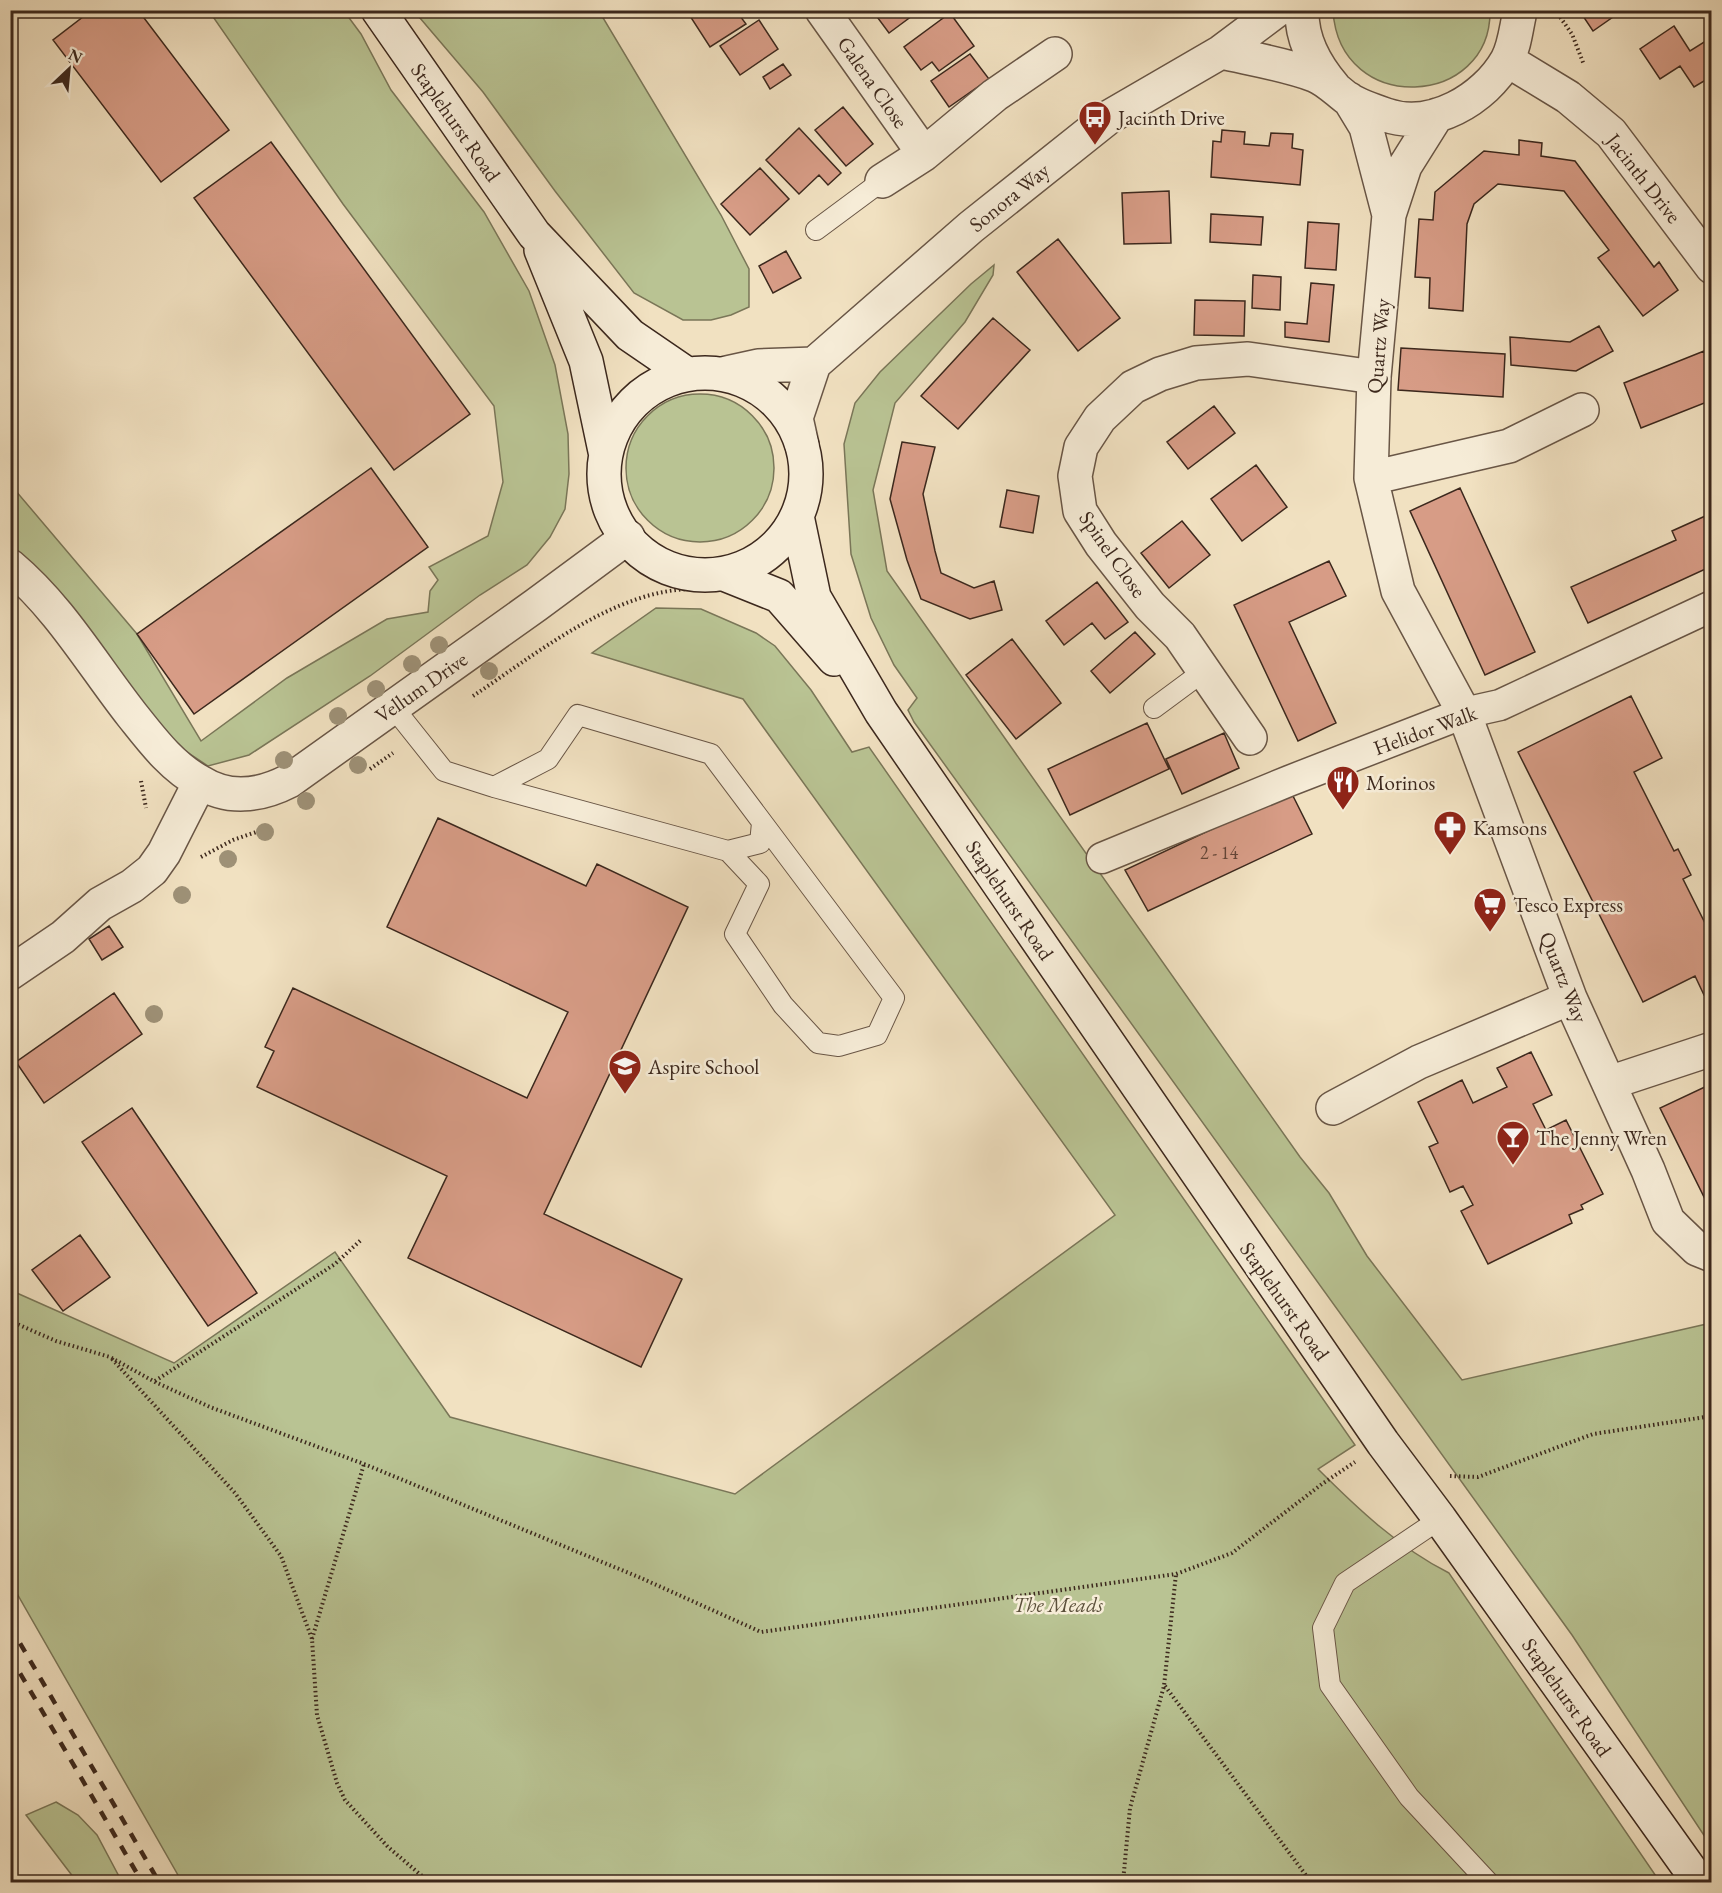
<svg xmlns="http://www.w3.org/2000/svg" width="1722" height="1893" viewBox="0 0 1722 1893" font-family="'EB Garamond',serif">
<style>
.green{fill:#b9c393;stroke:#7a7658;stroke-width:1.5}
.building{fill:#d79c86;stroke:#3c281d;stroke-width:1.5}
.lines{fill:none;stroke-linecap:round;stroke-linejoin:round}
.service-casing{stroke:#695646;stroke-width:22}
.pedestrian-casing{stroke:#695646;stroke-width:33}
.minor-casing{stroke:#695646;stroke-width:36}
.secondary-casing{stroke:#3c281d;stroke-width:36}
.path{stroke:#3c281d;stroke-width:4;stroke-dasharray:1.5 3;stroke-linecap:butt}
.service{stroke:#f6ecd7;stroke-width:20}
.pedestrian{stroke:#f6ecd7;stroke-width:30}
.minor{stroke:#f6ecd7;stroke-width:33}
.secondary{stroke:#f6ecd7;stroke-width:33}
.rail{stroke:#3c281d;stroke-width:4.5;stroke-dasharray:10 10;stroke-linecap:butt}
.tree{fill:#9e9177}
.labels{text-anchor:middle;dominant-baseline:central;stroke-width:5;stroke-linejoin:round;paint-order:stroke}
.number-label{font-size:18px;fill:#634537}
.street-label{font-size:21px;fill:#3c281d;stroke:#f6ecd7}
.poi-label{font-size:21px;fill:#3c281d;stroke:#f6ecd7;text-anchor:start}
.park-label{font-size:21px;font-style:italic;fill:#5b4f3a;stroke:#f6ecd7}
</style>
<rect width="100%" height="100%" fill="#f1e1c1"/>
<filter id="stains"><feTurbulence type="fractalNoise" baseFrequency=".00333" numOctaves="4"/><feColorMatrix values="0 0 0 0 .2 0 0 0 0 .09 0 0 0 0 .02 0 0 0 .5 -.17"/></filter>
<radialGradient id="worn" r=".72"><stop offset=".6" stop-color="#630" stop-opacity="0"/><stop offset="1" stop-color="#630" stop-opacity=".3"/></radialGradient>
<path class="green" d="M1490,10C1492,108 1340,117 1333,11Z
M209,11H344L361,34L391,90L484,212L529,291L555,365L568,434L569,474L565,509L550,537L527,565L480,595L370,676L249,755L208,766L163,736L82,623L37,568L11,546L10,484L137,634L201,741L287,678L387,619L428,612L430,591L438,580L429,567L488,536L503,482L494,406L343,204Z
M414,11H599L721,215L749,269V307L731,315L711,320H683L634,293L555,191L483,92Z
M994,265L993,275L965,322L895,403L873,490L887,571L1300,1157L1329,1193L1367,1256L1462,1380L1711,1323V1846L1572,1635L914,722L908,710L917,698L894,665L871,618L851,554L844,444L855,403L880,372L971,284Z
M626 468a74 74 0 1 1 148 0a74 74 0 1 1-148 0Z
M656,608L701,609L756,633L775,646L811,690L852,752L869,747L1355,1445L1318,1469C1357,1508 1399,1548 1449,1573L1660,1882H182L11,1583L10,1290L174,1363L335,1252L450,1417L735,1494L1115,1215L743,699L592,653Z
M56,1802L78,1815L97,1835L122,1882H77L26,1815Z"/>
<path class="building" d="M92,10H138L229,130L161,182L53,40Z
M699,10H748L740,16L746,24L710,47L690,16Z
M872,10H920L889,33Z
M1579,10H1623L1593,31Z
M950,13L974,46L939,71L932,62L921,70L904,47Z
M759,20L778,49L740,75L720,46Z
M1674,26L1690,51L1712,37V82L1709,78L1694,87L1680,66L1660,79L1640,49Z
M970,54L989,79L949,107L931,81Z
M783,64L791,75L770,89L763,77Z
M843,107L873,144L846,166L815,130Z
M799,128L841,173L828,185L819,175L799,194L766,160Z
M1222,130L1245,132L1244,144L1269,146L1271,133L1293,134L1292,148L1303,150L1300,185L1211,177L1213,141L1221,142Z
M1519,140L1542,143L1541,156L1575,161L1654,267L1659,262L1678,290L1643,316L1598,258L1609,250L1564,191L1498,184L1474,204L1467,224L1463,311L1429,308L1430,278L1415,277L1419,219L1433,220L1435,192L1484,151L1519,155Z
M271,142L470,414L394,470L194,198Z
M760,168L789,199L750,235L721,204Z
M1169,191L1171,243L1124,244L1122,193Z
M1211,214L1263,217L1261,245L1210,242Z
M1308,222L1339,224L1336,270L1305,268Z
M1058,239L1120,318L1078,351L1017,272Z
M786,251L801,278L773,293L759,266Z
M1253,275L1281,277L1280,310L1252,308Z
M1311,283L1334,285L1329,342L1285,337V322L1307,324Z
M1195,300L1245,301L1244,336L1194,335Z
M993,318L1030,350L958,429L921,396Z
M1599,326L1613,351L1576,371L1511,365L1510,337L1570,342Z
M1401,348L1505,354L1503,397L1398,390Z
M1704,351L1712,370V400L1641,428L1624,383Z
M1214,406L1235,433L1188,469L1167,442Z
M902,442L935,447L923,494L935,551L941,573L974,588L994,581L1002,610L970,619L921,599L907,560L890,499Z
M1256,465L1287,507L1242,541L1211,499Z
M371,468L428,547L194,714L137,634Z
M1460,488L1535,652L1485,675L1410,511Z
M1007,490L1039,496L1033,533L1000,527Z
M1712,513V566L1588,623L1571,587L1676,540L1672,531Z
M1182,521L1210,555L1169,588L1141,553Z
M1329,561L1346,596L1289,622L1336,723L1298,741L1234,605Z
M1097,582L1128,622L1105,639L1092,623L1064,645L1046,621Z
M1135,632L1155,654L1110,693L1091,671Z
M1012,639L1061,703L1016,739L966,675Z
M1631,696L1662,758L1634,772L1674,851L1678,849L1691,875L1683,879L1706,925L1712,923V991L1704,995L1695,976L1643,1002L1518,752Z
M1147,723L1169,769L1070,815L1048,769Z
M1224,733L1239,768L1182,794L1166,759Z
M1291,792L1312,834L1148,911L1125,870Z
M438,818L586,886L597,864L688,907L544,1214L682,1279L641,1367L408,1258L447,1176L257,1087L274,1051L265,1047L293,988L527,1098L568,1012L387,927Z
M109,926L123,947L102,960L89,939Z
M114,993L142,1034L44,1103L16,1062Z
M1531,1052L1552,1095L1533,1104L1546,1130L1566,1120L1603,1194L1581,1205L1583,1209L1569,1215L1572,1223L1488,1264L1461,1211L1473,1205L1463,1186L1450,1192L1429,1147L1438,1143L1418,1102L1462,1080L1473,1103L1507,1087L1497,1068Z
M1709,1085L1712,1091V1204L1707,1203L1660,1108Z
M132,1108L257,1293L208,1326L82,1142Z
M80,1235L110,1277L63,1311L32,1270Z"/>
<g class="lines">
<g class="service-casing">
<path id="service" d="M816,230L882,181
M393,707L444,771L494,787L548,759L578,715L711,754L894,998L877,1035L839,1046L818,1043L783,1005L735,934L759,884L728,851L494,787
M1154,708L1204,671
M728,851L760,843L762,823
M1440,1519L1345,1583L1323,1628L1330,1685L1409,1797L1488,1882"/>
</g>
<g class="pedestrian-casing">
<path id="pedestrian" d="M1102,858L1289,781L1464,713L1500,705L1712,606"/>
</g>
<g class="minor-casing">
<path id="minor" d="M822,10L924,154
M1302,10C1301,40 1316,66 1334,87
M1221,52C1252,59 1284,64 1314,75C1327,80 1337,91 1348,99C1359,106 1374,111 1386,115C1431,131 1485,99 1507,60C1514,48 1516,30 1519,16V10
M1507,60L1568,97L1611,133L1712,267
M1349,99L1366,127L1389,215
M1437,115L1405,166L1389,215L1374,377L1371,478L1398,591L1464,713L1570,998L1648,1170L1668,1221L1697,1249L1712,1255
M882,181L924,154L995,95L1055,54
M726,373L758,366L814,364
M802,445L796,418L814,364L971,227L1109,117L1221,52L1277,10
M1371,478L1509,446L1582,410
M10,566C60,608 92,664 132,715C152,740 171,766 200,782
M1250,738L1180,636L1150,606L1101,544L1080,511L1075,476L1081,447L1100,418L1133,387L1160,374L1196,363L1248,359L1374,377
M10,973L63,937L100,904L132,886L152,870L164,853L200,782C228,800 260,796 289,781L536,605L628,537
M1609,1083L1712,1049
M1333,1108L1419,1062L1570,998"/>
</g>
<g class="secondary-casing">
<path id="secondary" d="M378,10L534,234L630,335L687,374
M541,250L586,361L605,451
M604 474a101 101 0 1 1 202 0a101 101 0 1 1-202 0Z
M797,516L814,597L881,712L1383,1443L1440,1519L1699,1882
M724,574L779,596L834,659"/>
</g>
<path class="path" d="M1555,10L1572,34L1584,65
M473,696C535,655 616,588 695,589
M370,769L393,753
M141,781L146,808
M201,857L233,840L265,829
M10,1321L56,1341L110,1357L155,1382L210,1407L364,1464L641,1578L761,1632L1176,1574L1232,1553L1322,1484L1355,1462
M112,1359L235,1493L281,1556L312,1639L317,1715L337,1783L345,1800L388,1847L429,1882
M155,1381L335,1264L362,1239
M1450,1476L1478,1477L1593,1434L1712,1416
M312,1639L364,1464
M1165,1686L1311,1882
M1123,1882L1130,1808L1164,1686L1176,1574"/>
<use href="#service" class="service"/>
<use href="#pedestrian" class="pedestrian"/>
<use href="#minor" class="minor"/>
<use href="#secondary" class="secondary"/>
<path class="rail" d="M10,1626L159,1882
M10,1656L142,1882"/>
</g>
<g class="tree">
<circle cx="439" cy="645" r="9"/>
<circle cx="412" cy="664" r="9"/>
<circle cx="489" cy="671" r="9"/>
<circle cx="376" cy="689" r="9"/>
<circle cx="338" cy="716" r="9"/>
<circle cx="284" cy="760" r="9"/>
<circle cx="358" cy="765" r="9"/>
<circle cx="306" cy="801" r="9"/>
<circle cx="265" cy="832" r="9"/>
<circle cx="228" cy="859" r="9"/>
<circle cx="182" cy="895" r="9"/>
<circle cx="154" cy="1014" r="9"/>
</g>
<defs>
<g id="bus-pin" transform="scale(1.725)"><path d="M0 17L-7.5 6A9.5 9.5 0 1 1 7.5 6Z" fill="#8f2418" stroke="#f6ecd7"/><path d="M-5-6H5V4H4V6H2V4H-2V6H-4V4H-5ZM-3.5-4V0h7V-4ZM-3.5 1.2v1.5H-2V1.2ZM2 1.2v1.5H3.5V1.2Z" fill="#fff"/></g>
<g id="restaurant-pin" transform="scale(1.725)"><path d="M0 17L-7.5 6A9.5 9.5 0 1 1 7.5 6Z" fill="#8f2418" stroke="#f6ecd7"/><path d="M-5-6h1v4h1v-4h1v4h1v-4h1v5L-1.5 .5V6h-2V.5L-5-1ZM5-6V6H3V1.5H1.5Q1.5-4 5-6Z" fill="#fff"/></g>
<g id="pharmacy-pin" transform="scale(1.725)"><path d="M0 17L-7.5 6A9.5 9.5 0 1 1 7.5 6Z" fill="#8f2418" stroke="#f6ecd7"/><path d="M-2-6h4v4h4v4h-4v4h-4v-4h-4v-4h4Z" fill="#fff"/></g>
<g id="supermarket-pin" transform="scale(1.725)"><path d="M0 17L-7.5 6A9.5 9.5 0 1 1 7.5 6Z" fill="#8f2418" stroke="#f6ecd7"/><path d="M-6-5.5h2.5l.6 2H6L4.5 2H-2.5L-4.4-4H-6ZM-1.5 3.2a1.3 1.3 0 1 0 .1 0ZM3 3.2a1.3 1.3 0 1 0 .1 0Z" fill="#fff"/></g>
<g id="school-pin" transform="scale(1.725)"><path d="M0 17L-7.5 6A9.5 9.5 0 1 1 7.5 6Z" fill="#8f2418" stroke="#f6ecd7"/><path d="M0-5L7-2L0 1L-7-2ZM-4 1L0 2.5L4 1V4Q0 6-4 4Z" fill="#fff"/></g>
<g id="bar-pin" transform="scale(1.725)"><path d="M0 17L-7.5 6A9.5 9.5 0 1 1 7.5 6Z" fill="#8f2418" stroke="#f6ecd7"/><path d="M-6-5H6L.8 .8V4.5H3.5V6h-7V4.5H-.8V.8Z" fill="#fff"/></g>
</defs>
<g fill-rule="evenodd">
<use href="#bus-pin" x="1095" y="117"/>
<use href="#restaurant-pin" x="1343" y="782"/>
<use href="#pharmacy-pin" x="1450" y="827"/>
<use href="#supermarket-pin" x="1490" y="904"/>
<use href="#school-pin" x="625" y="1066"/>
<use href="#bar-pin" x="1513" y="1137"/>
</g>
<g class="labels">
<g class="number-label">
<text x="1219" y="852">2 - 14</text>
</g>
<g class="street-label">
<text transform="translate(873 82) rotate(55)">Galena Close</text>
<text transform="translate(456 122) rotate(55)">Staplehurst Road</text>
<text transform="translate(1644 178) rotate(52)">Jacinth Drive</text>
<text transform="translate(1009 197) rotate(-39)">Sonora Way</text>
<text transform="translate(1378 346) rotate(-85)">Quartz Way</text>
<text transform="translate(1113 554) rotate(55)">Spinel Close</text>
<text transform="translate(421 687) rotate(-35)">Vellum Drive</text>
<text transform="translate(1425 730) rotate(-20)">Helidor Walk</text>
<text transform="translate(1010 900) rotate(56)">Staplehurst Road</text>
<text transform="translate(1564 977) rotate(68)">Quartz Way</text>
<text transform="translate(1285 1301) rotate(55)">Staplehurst Road</text>
<text transform="translate(1567 1697) rotate(55)">Staplehurst Road</text>
</g>
<g class="poi-label">
<text x="1118" y="117">Jacinth Drive</text>
<text x="1366" y="782">Morinos</text>
<text x="1473" y="827">Kamsons</text>
<text x="1513" y="904">Tesco Express</text>
<text x="648" y="1066">Aspire School</text>
<text x="1536" y="1137">The Jenny Wren</text>
</g>
<g class="park-label">
<text x="1058" y="1604">The Meads</text>
</g>
</g>
<rect width="1722" height="1893" fill="none" stroke="#f1e1c1" stroke-width="36"/>
<rect x="12" y="12" width="1698" height="1869" fill="none" stroke="#3c281d" stroke-width="3"/>
<rect x="18" y="18" width="1686" height="1857" fill="none" stroke="#3c281d" stroke-width="1.5"/>
<g transform="translate(69 69) rotate(26)" stroke="#f6ecd7" stroke-width="4.5" paint-order="stroke">
<path d="M0-4.5L10 22L0 15L-10 22Z" fill="#3c281d"/>
<text y="-9" font-size="16" font-weight="bold" text-anchor="middle" fill="#3c281d">N</text>
</g>
<rect width="100%" height="100%" filter="url(#stains)"/>
<rect width="100%" height="100%" fill="url(#worn)"/>
</svg>
